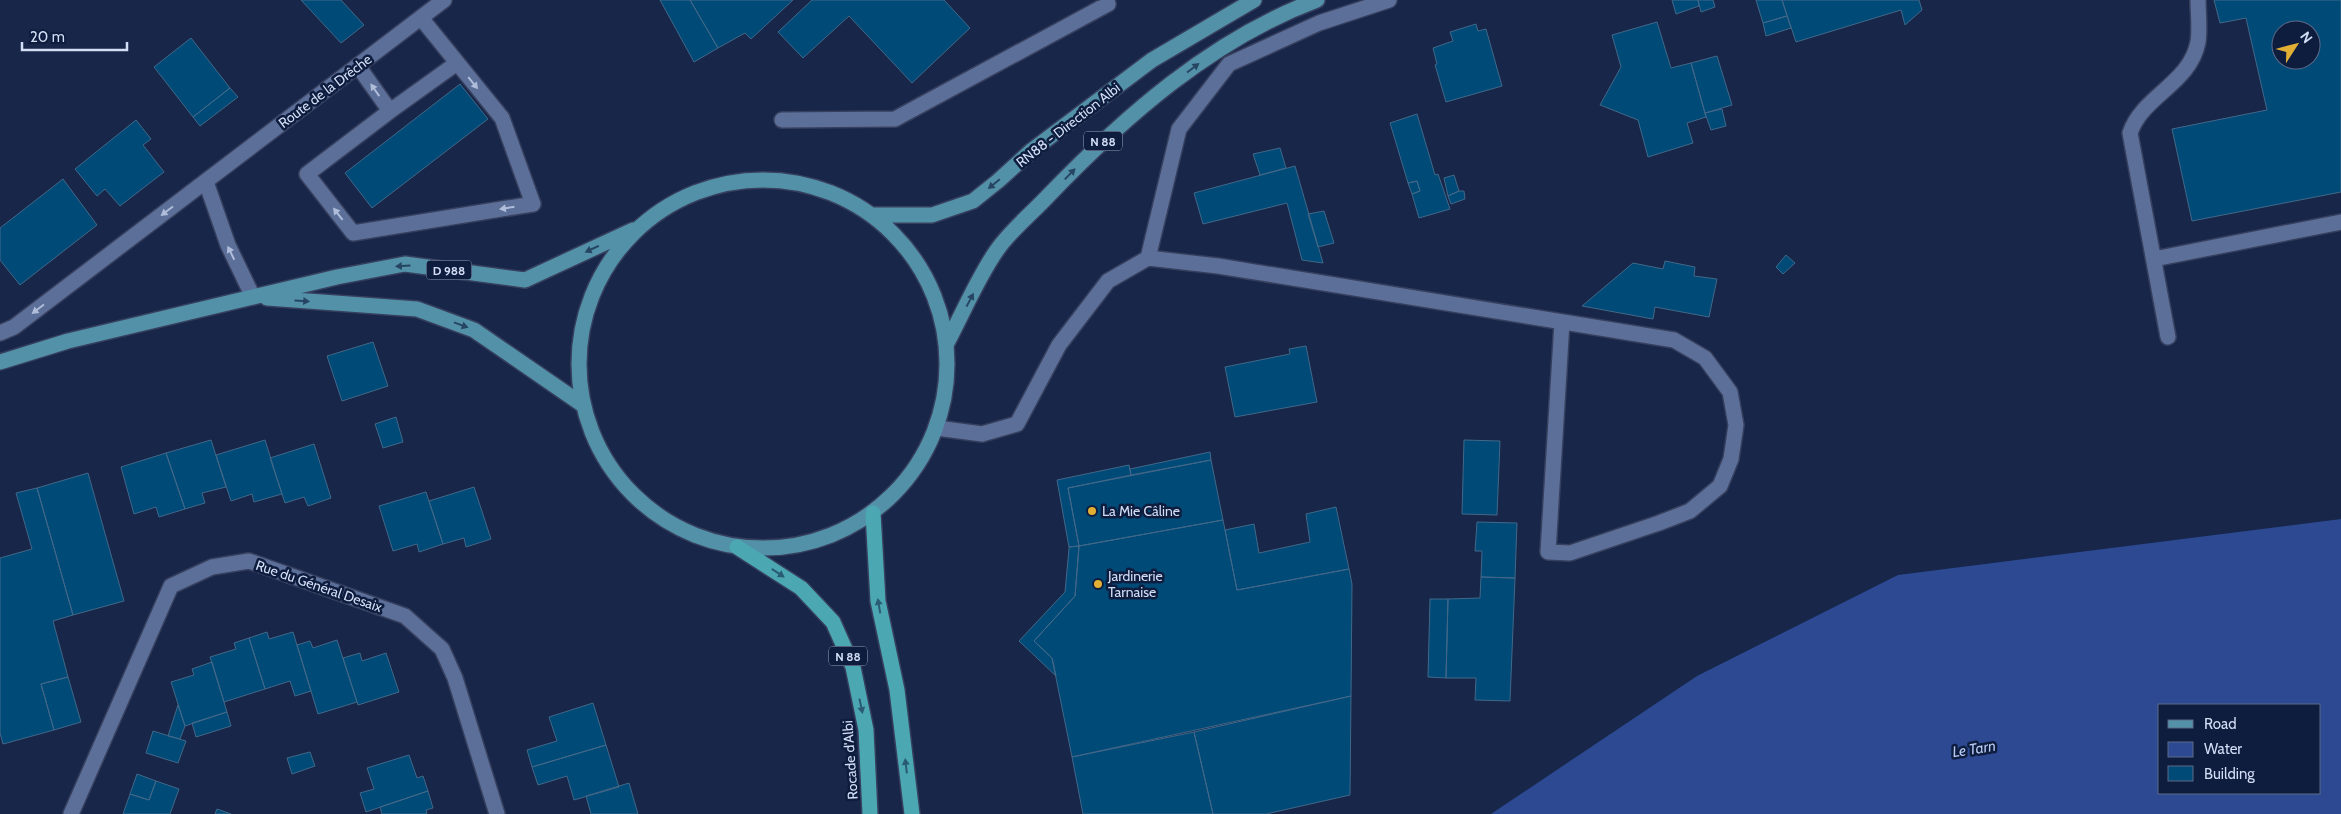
<svg xmlns="http://www.w3.org/2000/svg" width="2341" height="814" viewBox="0 0 2341 814" font-family="Cabin,sans-serif">
<style>
.water{fill:#2c4992;fill-rule:evenodd}
.building{fill:#004a78;stroke:#426889;fill-rule:evenodd}
.lines{fill:none;stroke-linecap:round;stroke-linejoin:round}
.minor-casing{stroke:#363f5e;stroke-width:18}
.major-casing{stroke:#363f5e;stroke-width:18}
.highway-casing{stroke:#363f5e;stroke-width:18}
.minor{stroke:#5c6f98;stroke-width:15}
.major{stroke:#5291a8;stroke-width:15}
.highway{stroke:#4ba8b3;stroke-width:15}
.oneway{fill:#264563}
.oneway2{fill:#afbdda}
.oneway3{fill:#295b73}
.poi-dot{fill:#e1af34;stroke:#0e1c3e;stroke-width:2}
.labels{text-anchor:middle;dominant-baseline:central;stroke-width:5;stroke-linejoin:round;paint-order:stroke}
.shield{fill:#0e1c3e;stroke:#98a4bf;stroke-width:1}
.shield-label{font-size:12px;font-weight:bold;fill:#d3def6}
.street-label{font-size:14px;fill:#d3def6;stroke:#0e1c3e}
.poi-label{font-size:14px;fill:#d3def6;stroke:#0e1c3e;text-anchor:start}
.water-label{font-size:15px;font-style:italic;fill:#b8cbf5;stroke:#0e1c3e}
</style>
<rect width="100%" height="100%" fill="#172649"/>
<path class="water" d="M2341,519V814H1491L1697,676L1898,575ZM2160,705H2320V793H2160Z"/>
<path class="building" d="M301,0H341L364,25L341,43Z
M660,0H690L718,48L694,62Z
M690,0H793L751,39L745,33L718,48Z
M812,0H944L970,28L912,83L849,16L803,58L778,32Z
M1672,0H1698L1699,6L1676,14Z
M1698,0H1713L1715,7L1701,12Z
M1756,0H1782L1787,16L1763,23Z
M1782,0H1919L1922,10L1905,25L1901,10L1796,42Z
M2214,0H2341V192L2192,221L2172,129L2267,110L2246,18L2220,23ZM2281,30H2311V60H2281Z
M1787,16L1791,28L1766,36L1763,23Z
M1657,22L1671,68L1691,63L1706,117L1687,123L1693,143L1648,157L1638,120L1600,105L1621,67L1612,35Z
M1476,24L1478,31L1486,29L1502,86L1446,102L1435,65L1437,64L1433,48L1453,41L1450,32Z
M191,38L230,88L193,117L154,67Z
M1717,56L1732,105L1705,113L1691,63Z
M460,84L488,119L372,208L345,173Z
M230,88L238,97L200,126L193,117Z
M1722,109L1726,126L1711,130L1705,113Z
M1417,114L1435,175L1438,174L1450,209L1419,218L1412,194L1420,191L1417,181L1408,183L1390,123Z
M136,120L151,139L143,145L164,172L120,206L105,189L97,196L75,169Z
M1280,148L1286,168L1260,175L1253,154Z
M1295,166L1323,263L1302,260L1287,203L1203,224L1194,193Z
M1454,175L1459,191L1448,196L1444,178Z
M63,179L97,225L20,285L0,260V228Z
M1417,181L1420,191L1412,194L1408,183Z
M1459,191H1464L1465,199L1451,204L1448,196Z
M1324,211L1334,243L1318,247L1308,214Z
M1786,255L1795,263L1783,274L1776,267Z
M1665,261L1695,267L1694,276L1717,279L1709,317L1655,307L1653,319L1582,306L1633,263L1663,269Z
M373,342L388,386L342,401L327,356Z
M1306,346L1317,402L1235,417L1225,367L1290,354L1289,349Z
M396,417L403,442L383,448L375,424Z
M211,440L226,487L202,493L205,503L185,509L166,453Z
M265,440L282,494L254,502L252,494L231,501L216,455Z
M1464,440L1500,441L1497,515L1462,514Z
M314,444L331,498L308,506L304,497L285,503L270,458Z
M1210,452L1211,460L1131,475L1130,469Z
M166,453L185,509L159,517L156,507L134,514L121,467Z
M1211,460L1223,520L1079,546L1068,488Z
M1129,465L1131,475L1068,488L1079,546L1069,547L1057,480Z
M88,473L124,601L73,615L37,488Z
M474,487L491,539L466,547L464,538L443,544L429,501Z
M37,488L73,615L53,621L68,677L41,684L54,730L3,744L0,733V558L32,549L16,493Z
M426,492L443,544L419,552L417,544L393,551L379,506Z
M1336,507L1349,569L1237,590L1225,530L1254,524L1259,553L1310,542L1306,514Z
M1223,520L1237,590L1349,569L1352,584L1351,696L1072,757L1052,658L1034,641L1075,596L1079,546Z
M1477,522L1517,523L1515,578L1481,577L1482,551H1475Z
M1079,546L1075,596L1034,641L1052,658L1056,676L1019,641L1065,592L1069,549V547Z
M1481,577L1515,578L1510,701L1475,700L1476,678H1446L1448,599L1480,598Z
M1430,599H1448L1446,678L1428,677Z
M267,632L269,639L293,632L311,691L295,696L290,681L265,689L249,638Z
M249,638L265,689L224,702L210,657L236,649L234,643Z
M337,640L357,702L318,714L297,645L310,641L313,648Z
M360,653L362,661L386,653L399,692L358,705L343,658Z
M212,662L227,712L185,726L171,682L194,675L192,669Z
M68,677L81,722L54,730L41,684Z
M1351,696L1350,795L1266,814H1213L1194,732Z
M593,703L606,745L532,767L527,750L557,741L549,717Z
M178,705L185,726L180,739L168,736Z
M227,712L231,726L196,737L192,723Z
M153,731L186,741L178,763L146,753Z
M1194,732L1213,814H1083L1072,757Z
M606,745L619,787L574,800L567,776L538,785L532,767Z
M310,752L315,766L292,774L287,758Z
M409,755L417,778L423,776L428,791L366,812L360,793L374,789L367,768Z
M137,774L156,781L149,800L130,794Z
M156,781L179,789L170,814H123L130,794L149,800Z
M629,783L638,814H591L586,796Z
M428,791L433,808L426,810L427,814H382L380,807Z
M217,809L231,814H215Z"/>
<g class="lines">
<g class="minor-casing">
<path id="minor" d="M358,66L390,111L307,174L353,233L533,204L502,118L421,18
M390,111L457,63
M782,120L895,119L1108,4L1107,0
M206,182L228,245L253,297
M1148,258L1179,129L1229,64L1319,23L1389,0
M2154,259L2341,222
M0,333L14,327L444,0
M2168,337L2130,133C2142,96 2190,84 2198,42C2200,29 2198,13 2198,0
M937,428L982,434L1017,424L1059,345L1108,281L1148,258L1218,266L1674,340L1705,358L1730,392L1736,425L1731,459L1720,486L1690,511L1659,523L1570,553L1548,552L1562,322
M71,814L171,586L212,567L249,561L405,616L442,649L455,678L497,814"/>
</g>
<g class="major-casing">
<path id="major" d="M579 364a184 184 0 1 1 368 0a184 184 0 1 1-368 0Z
M872,215H932L973,201L998,181L1031,151L1152,60L1254,0
M267,298L417,309L474,330L583,405
M947,343C963,313 978,277 997,250C1010,231 1031,214 1047,197C1124,117 1212,39 1317,0
M0,362L68,341L337,277L405,264L525,280L633,230"/>
</g>
<g class="highway-casing">
<path id="highway" d="M873,513L878,601L897,690L912,814
M737,547L801,588L833,622L853,667L866,730L870,814"/>
</g>
<use href="#minor" class="minor"/>
<use href="#major" class="major"/>
<use href="#highway" class="highway"/>
</g>
<defs><path id="oneway-solid" d="M-6-.8H1V-3.2L6.5 0L1 3.2V.8H-6Z" transform="scale(1.25)"/></defs>
<g class="oneway">
<use href="#oneway-solid" transform="translate(1193 68) rotate(-37)"/>
<use href="#oneway-solid" transform="translate(1070 174) rotate(-46)"/>
<use href="#oneway-solid" transform="translate(994 184) rotate(141)"/>
<use href="#oneway-solid" transform="translate(592 249) rotate(155)"/>
<use href="#oneway-solid" transform="translate(403 266) rotate(176)"/>
<use href="#oneway-solid" transform="translate(970 300) rotate(-62)"/>
<use href="#oneway-solid" transform="translate(302 301) rotate(4)"/>
<use href="#oneway-solid" transform="translate(461 325) rotate(20)"/>
</g>
<g class="oneway2">
<use href="#oneway-solid" transform="translate(473 83) rotate(51)"/>
<use href="#oneway-solid" transform="translate(375 90) rotate(-125)"/>
<use href="#oneway-solid" transform="translate(507 208) rotate(171)"/>
<use href="#oneway-solid" transform="translate(167 211) rotate(143)"/>
<use href="#oneway-solid" transform="translate(338 214) rotate(-128)"/>
<use href="#oneway-solid" transform="translate(231 253) rotate(-116)"/>
<use href="#oneway-solid" transform="translate(38 309) rotate(143)"/>
</g>
<g class="oneway3">
<use href="#oneway-solid" transform="translate(778 573) rotate(33)"/>
<use href="#oneway-solid" transform="translate(879 606) rotate(-100)"/>
<use href="#oneway-solid" transform="translate(861 706) rotate(78)"/>
<use href="#oneway-solid" transform="translate(906 766) rotate(-97)"/>
</g>
<g class="poi-dot">
<circle cx="1092" cy="511" r="5"/>
<circle cx="1098" cy="584" r="5"/>
</g>
<g class="labels">
<g class="shield">
<rect x="1084" y="131.5" width="38" height="19" rx="4"/>
<rect x="426.5" y="260.5" width="45" height="19" rx="4"/>
<rect x="829" y="646.5" width="38" height="19" rx="4"/>
</g>
<g class="shield-label">
<text x="1103" y="141">N 88</text>
<text x="449" y="270">D 988</text>
<text x="848" y="656">N 88</text>
</g>
<g class="street-label">
<text transform="translate(325 91) rotate(-37)">Route de la Drêche</text>
<text transform="translate(1068 125) rotate(-38)">RN88 - Direction Albi</text>
<text transform="translate(319 586) rotate(19)">Rue du Général Desaix</text>
<text transform="translate(850 760) rotate(-94)">Rocade d'Albi</text>
</g>
<g class="poi-label">
<text x="1102" y="511">La Mie Câline</text>
<text x="1108" y="576">Jardinerie<tspan x="1108" dy="16">Tarnaise</tspan></text>
</g>
<g class="water-label">
<text transform="translate(1974 749) rotate(-9)">Le Tarn</text>
</g>
</g>
<rect x="2158" y="704" width="162" height="90" fill="#0e1c3e" stroke="#5d6a88"/>
<rect x="2168" y="720" width="25" height="8" fill="#5291a8" stroke="#5d6a88"/>
<text x="2204" y="729" font-size="15" fill="#d3def6">Road</text>
<rect x="2168" y="742" width="25" height="15" fill="#2c4992" stroke="#5d6a88"/>
<text x="2204" y="754" font-size="15" fill="#d3def6">Water</text>
<rect x="2168" y="766" width="25" height="15" fill="#004a78" stroke="#5d6a88"/>
<text x="2204" y="779" font-size="15" fill="#d3def6">Building</text>
<g transform="translate(2296 45) rotate(54)"><circle r="24" fill="#0e1c3e" stroke="#5d6a88"/>
<path d="M0-4L9 19L0 12L-9 19Z" fill="#e1af34"/>
<text y="-8" font-size="14" font-weight="bold" text-anchor="middle" fill="#d3def6">N</text>
</g>
<path d="M22 42v8h105v-8" fill="none" stroke="#d3def6" stroke-width="2.5"/>
<text x="30" y="42" font-size="15" fill="#d3def6" stroke="#0e1c3e" stroke-width="4" paint-order="stroke">20 m</text>
</svg>
